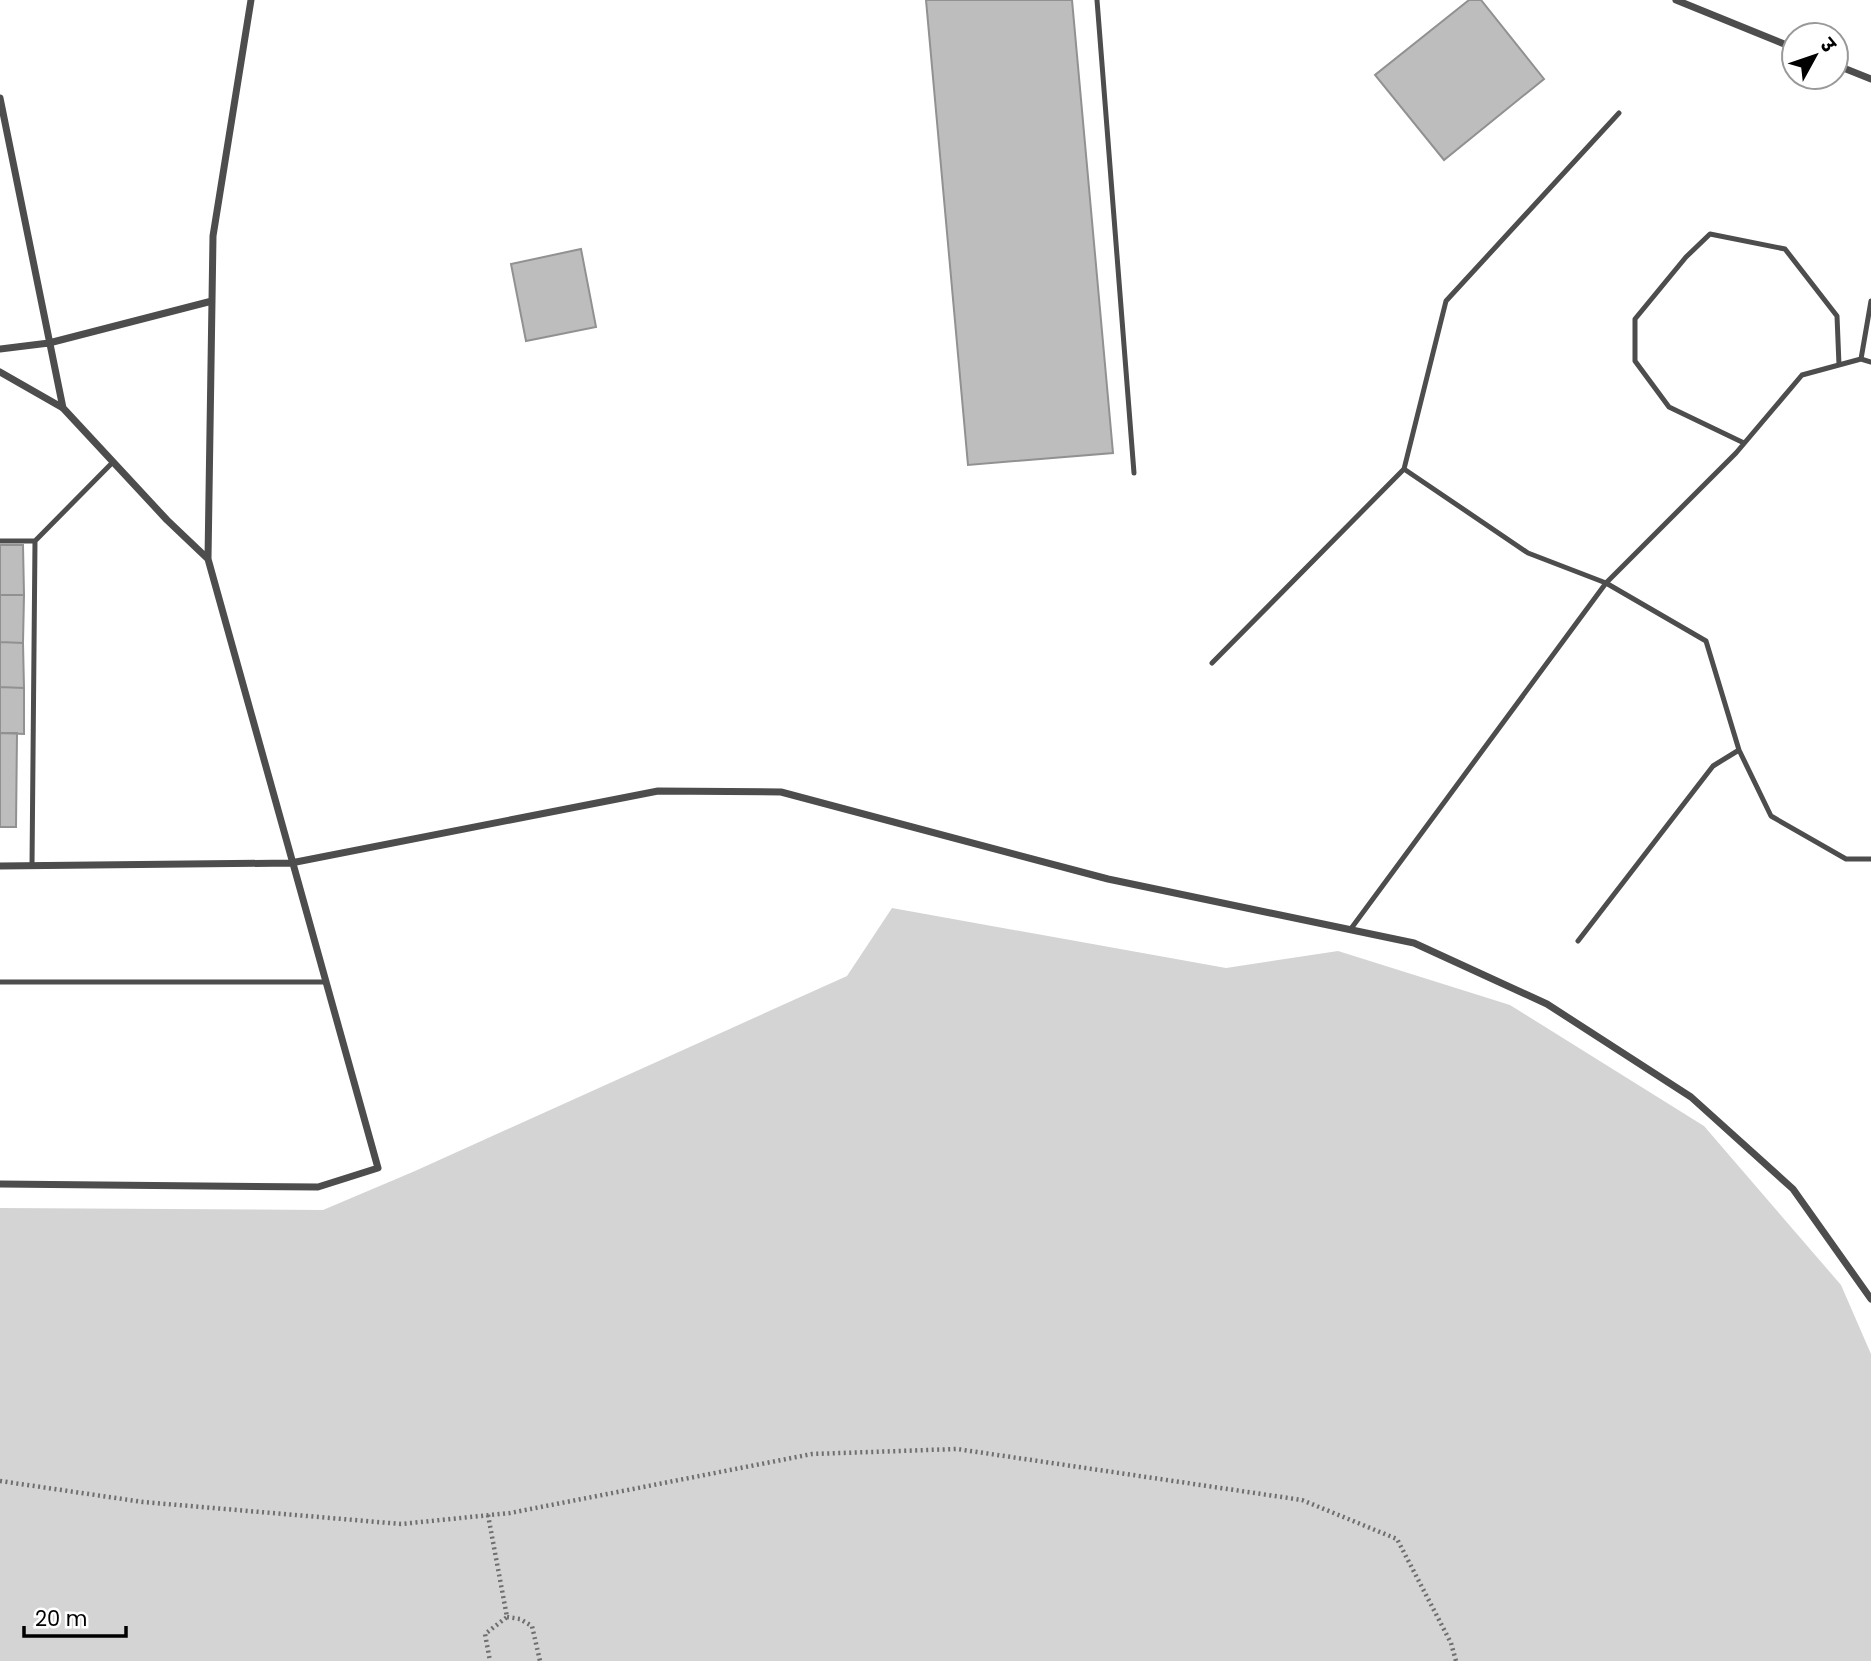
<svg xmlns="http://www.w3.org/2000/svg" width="1871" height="1661" viewBox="0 0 1871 1661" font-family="Poppins,'Noto Sans Devanagari',sans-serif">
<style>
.green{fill:#d4d4d4}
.building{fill:#bdbdbd;stroke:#919191;stroke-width:2}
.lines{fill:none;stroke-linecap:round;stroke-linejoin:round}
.path{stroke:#6f6f6f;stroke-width:4.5;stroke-dasharray:2 3.5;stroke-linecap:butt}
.lane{stroke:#4d4d4d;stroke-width:5}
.street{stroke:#4d4d4d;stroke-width:7}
</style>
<rect width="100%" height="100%" fill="#fff"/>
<path class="green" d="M892,908L1226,968L1338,951L1510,1005L1704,1126L1841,1285L1871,1354V1661H0V1208L323,1210L415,1171L847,976Z"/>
<path class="building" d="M926,0H1072L1113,453L968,465Z
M1469,0H1481L1544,79L1444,160L1375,75Z
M581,249L596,327L526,341L511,264Z
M0,545H23L24,595H0Z
M0,595H24L23,643L0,642Z
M0,642L23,643L24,688L0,687Z
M0,687L24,688V734L0,733Z
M0,733H17L16,827H0Z"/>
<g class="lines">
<path class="path" d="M0,1481L143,1502L401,1524L510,1513L812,1454L957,1449L1302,1500L1397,1539L1451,1643L1456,1661
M488,1515L507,1617L485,1634L490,1661
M507,1617L520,1619L532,1626L540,1661"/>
<path class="lane" d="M1097,0L1134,473
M1861,359L1871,301
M1744,443L1669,407L1635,361V319L1686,257L1710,234L1785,249L1837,316L1839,365
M1404,469L1446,301L1619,113
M0,541H35L113,462
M1212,663L1404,469L1528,553L1606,583L1706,641L1739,750L1771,816L1846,859H1871
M32,866L35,541
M1350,930L1606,583L1736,453L1802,375L1861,359L1871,362
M1578,941L1713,766L1739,750
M0,982H325"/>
<path class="street" d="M1676,0L1794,48
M1836,65L1871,79
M0,98L63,408
M0,349L49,343L212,301
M0,372L63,408L167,520L208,559
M0,866L291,863L658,791L781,792L1108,879L1414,943L1547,1004L1691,1097L1793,1189L1871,1299
M0,1184L318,1187L378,1168L208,559L213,236L251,0"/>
</g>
<g transform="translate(1815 56) rotate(50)"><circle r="33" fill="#ffffff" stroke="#999999" stroke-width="2"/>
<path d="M0-5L12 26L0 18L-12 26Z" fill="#000000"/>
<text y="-10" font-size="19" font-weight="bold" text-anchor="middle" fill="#000000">उ</text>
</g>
<path d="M24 1626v10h102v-10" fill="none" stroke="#000000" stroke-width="3.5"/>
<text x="35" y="1626" font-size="21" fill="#000000" stroke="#ffffff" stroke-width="5" paint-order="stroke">20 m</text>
</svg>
